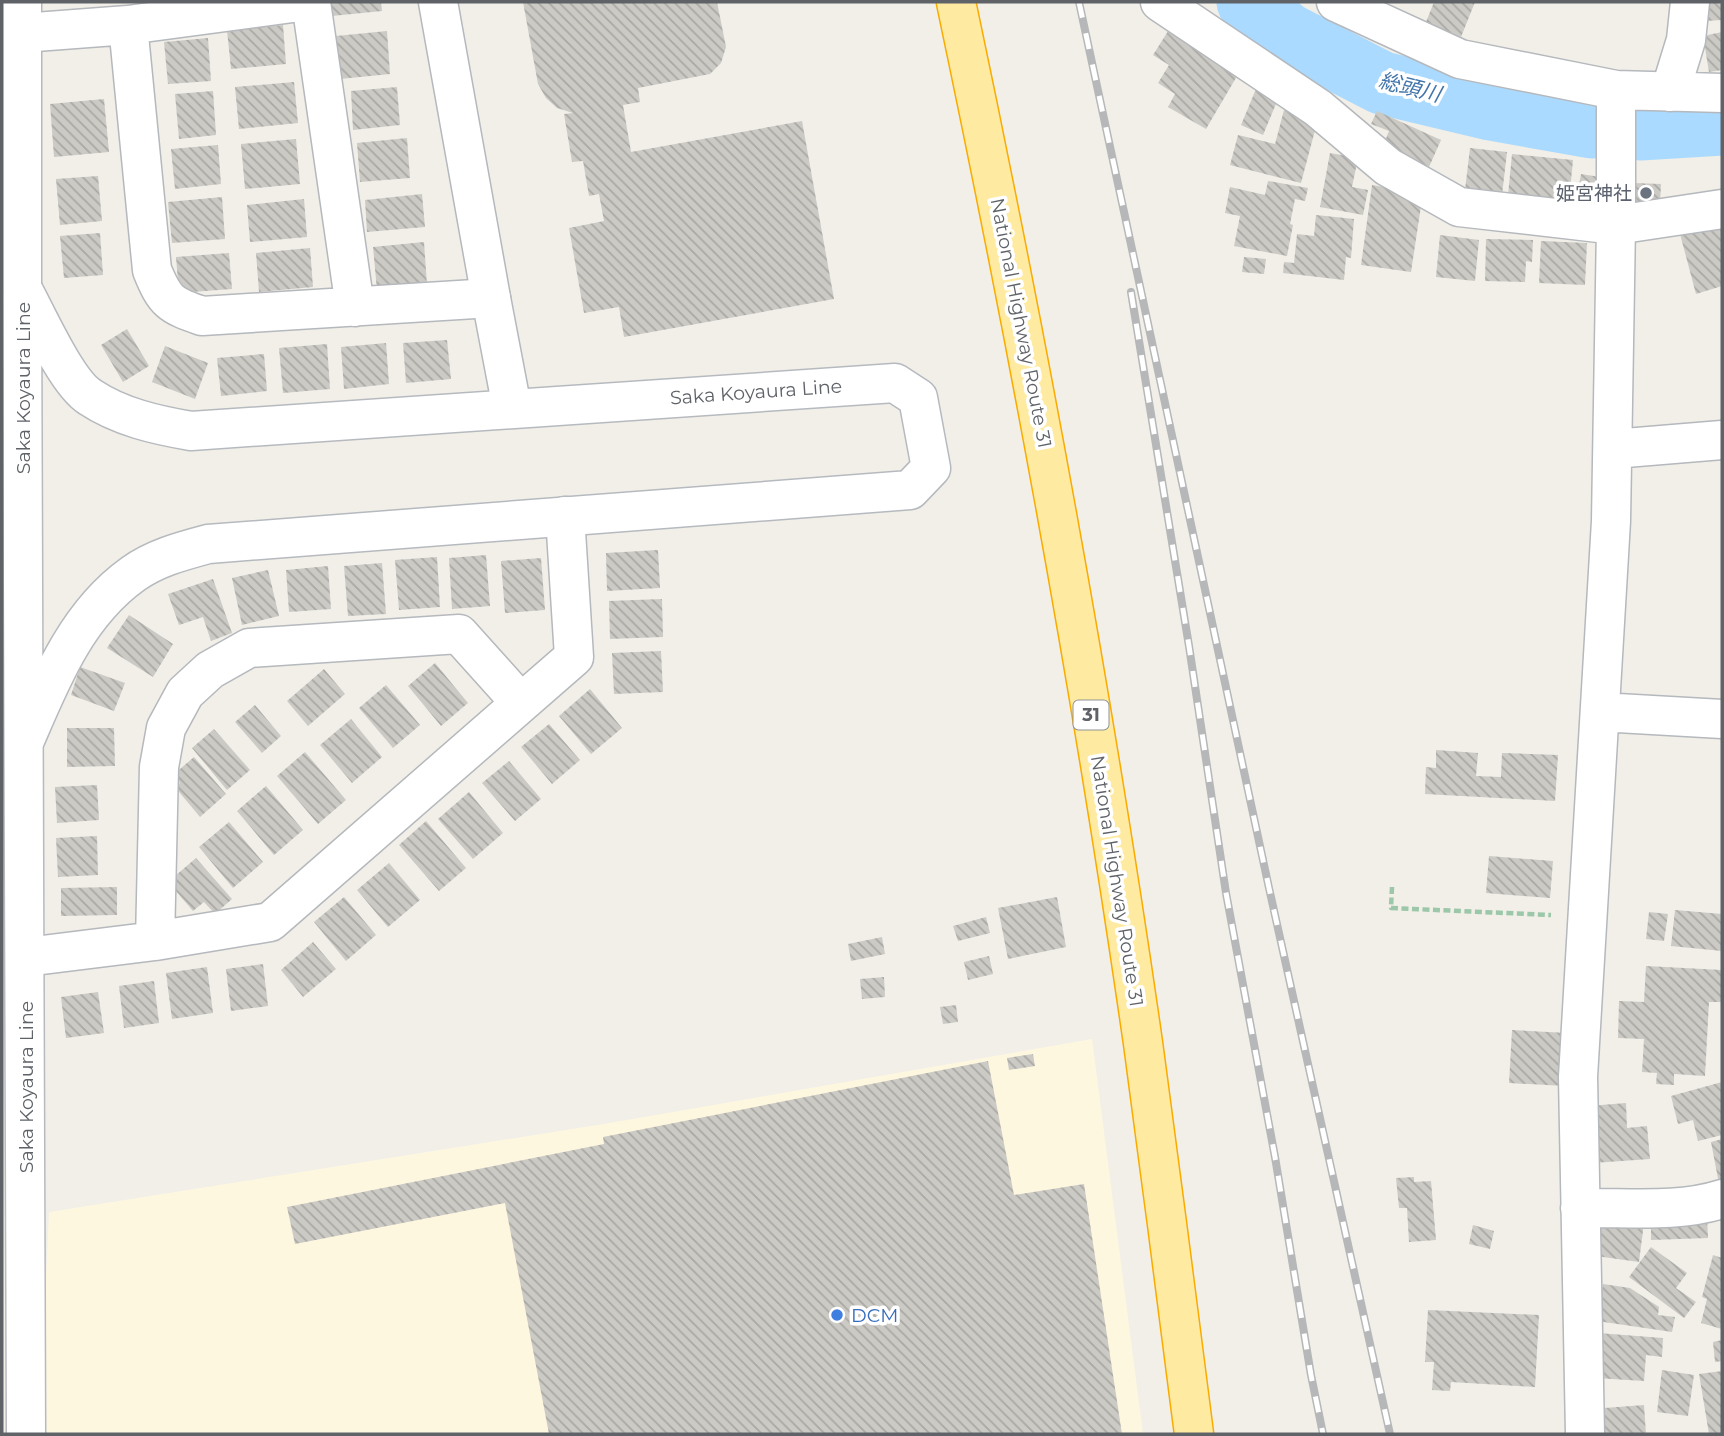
<svg xmlns="http://www.w3.org/2000/svg" width="1724" height="1436" viewBox="0 0 1724 1436" font-family="Montserrat,'Noto Sans JP',sans-serif">
<style>
.commercial{fill:#fef7e0}
.lines{fill:none;stroke-linecap:round;stroke-linejoin:round}
.river{stroke:#aadaff;stroke-width:63}
.building{fill:url(#building-back-hatch)}
.minor-casing{stroke:#b5b8bc;stroke-width:41}
.tertiary-casing{stroke:#b5b8bc;stroke-width:41}
.secondary-casing{stroke:#b6babf;stroke-width:41}
.trunk-casing{stroke:#f9ab00;stroke-width:41}
.path{stroke:#9cc7a9;stroke-width:4.5;stroke-dasharray:7 3.5;stroke-linecap:butt}
.minor{stroke:#fff;stroke-width:38}
.tertiary{stroke:#fff;stroke-width:38}
.secondary{stroke:#fff;stroke-width:38}
.trunk{stroke:#feeaa1;stroke-width:38}
.rail-casing{stroke:#b6b7b8;stroke-width:8}
.rail{stroke:#fff;stroke-width:5;stroke-dasharray:16;stroke-linecap:butt}
.worship-dot{fill:#6b7280;stroke:#fff;stroke-width:2.5}
.shop-dot{fill:#3f7fe0;stroke:#fff;stroke-width:2.5}
.labels{text-anchor:middle;dominant-baseline:central;stroke-width:7;stroke-linejoin:round;paint-order:stroke}
.shield{fill:#fff;stroke:#8f9295;stroke-width:2}
.shield-label{font-size:18px;font-weight:bold;fill:#5f6368}
.worship-label{font-size:19px;fill:#5b616d;stroke:#fff;text-anchor:end}
.street-label{font-size:19px;fill:#5f6368;stroke:#fff}
.shop-label{font-size:19px;fill:#366cbe;stroke:#fff;text-anchor:start}
.water-label{font-size:21px;font-style:italic;fill:#4174aa;stroke:#fff}
</style>
<defs>
<pattern id="building-back-hatch" width="6" height="6" patternUnits="userSpaceOnUse" patternTransform="scale(1.75)"><rect width="6" height="6" fill="#cccac5"/><path d="M-1 5l2 2M0 0l6 6M5-1l2 2" fill="none" stroke="#a9a8a4"/></pattern>
</defs>
<rect width="100%" height="100%" fill="#f1efe8"/>
<path class="commercial" d="M1092,1039L1143,1434H39L49,1212L610,1123Z"/>
<g class="lines">
<path class="river" d="M1248,2L1287,34L1382,83L1491,109L1592,127
M1640,129L1722,124"/>
</g>
<path class="building" d="M331,2H381L382,11L332,16Z
M523,2H717L726,47L721,63L710,74L638,88L640,102L623,105L631,152L802,121L834,299L624,337L619,307L584,313L569,228L604,221L599,194L589,196L583,161L572,162L564,114L573,113L557,108L546,98L538,84Z
M1434,2H1475L1461,37L1426,22Z
M1705,2H1722V20L1706,21Z
M283,25L286,64L231,69L227,30Z
M1170,28L1240,71L1206,129L1168,107L1175,94L1158,83L1169,65L1153,55Z
M387,31L390,74L340,79L336,36Z
M1722,32V70L1709,72L1703,36Z
M208,38L211,81L168,84L164,42Z
M294,82L298,123L239,129L235,87Z
M397,87L400,125L353,130L351,91Z
M1256,89L1278,99L1263,135L1241,125Z
M213,91L216,135L179,139L175,94Z
M104,99L109,152L54,157L50,104Z
M1284,110L1318,119L1301,183L1230,165L1238,135L1275,144Z
M1377,111L1441,140L1429,167L1383,146L1389,131L1371,124Z
M407,138L410,178L360,182L357,143Z
M296,139L300,184L245,189L241,144Z
M218,145L221,184L175,189L171,149Z
M1470,148L1507,152L1502,195L1465,190Z
M1330,153L1358,158L1352,187L1368,190L1363,215L1320,207Z
M1512,154L1573,160L1569,201L1508,195Z
M1581,174L1600,177L1596,205L1576,201Z
M98,176L102,221L60,225L56,179Z
M1268,181L1308,188L1305,201L1295,199L1290,224L1293,225L1287,256L1234,246L1240,216L1225,213L1230,187L1265,195Z
M1634,183L1661,184L1660,203L1633,202Z
M1372,185L1423,193L1411,272L1361,265Z
M422,194L425,227L367,232L365,200Z
M222,197L225,239L172,243L168,202Z
M304,199L307,237L250,242L247,205Z
M1316,215L1354,219L1351,258L1346,257L1344,280L1283,273L1284,262L1294,263L1297,234L1314,236Z
M1722,222V286L1696,294L1680,234Z
M100,233L103,275L64,278L60,236Z
M1440,235L1479,240L1475,281L1436,277Z
M1486,239L1533,240L1532,262L1526,261L1525,282L1485,281Z
M1541,241L1587,243L1585,285L1539,283Z
M424,242L427,285L377,290L373,247Z
M310,248L313,287L259,292L256,253Z
M229,253L232,289L179,293L176,257Z
M1244,257L1266,259L1264,274L1242,272Z
M127,329L149,366L123,382L101,345Z
M447,340L451,379L406,383L403,343Z
M386,343L389,384L344,389L341,347Z
M327,344L330,389L283,393L279,348Z
M165,346L208,363L195,399L152,382Z
M264,354L267,391L221,396L217,358Z
M658,550L660,588L607,591L606,553Z
M486,555L490,606L452,609L449,558Z
M437,557L440,607L399,610L395,560Z
M541,558L545,610L505,613L501,561Z
M382,563L386,614L348,616L344,566Z
M328,566L331,609L289,612L286,570Z
M268,570L279,616L242,625L232,578Z
M213,579L232,633L211,641L203,617L179,625L168,594Z
M662,599L663,637L610,639L609,601Z
M129,615L173,644L153,677L107,648Z
M661,651L663,692L614,694L612,653Z
M435,663L468,703L441,726L408,686Z
M80,667L125,683L114,711L71,695Z
M324,669L345,694L308,726L287,701Z
M386,685L420,725L393,748L359,708Z
M590,689L622,728L591,754L559,716Z
M255,705L281,736L262,753L235,722Z
M351,719L382,757L352,783L320,745Z
M549,724L580,760L552,784L521,747Z
M67,728H114L115,766L67,767Z
M214,729L250,770L227,790L192,748Z
M1436,750L1478,753L1476,776L1501,777L1502,753L1558,755L1555,801L1425,794L1426,767L1436,768Z
M305,752L346,800L318,824L277,776Z
M194,757L226,794L200,817L175,787L180,783L173,775Z
M509,761L541,799L515,821L482,783Z
M97,785L99,820L57,823L55,787Z
M266,786L303,830L274,855L237,811Z
M469,792L503,833L473,859L438,819Z
M426,821L466,868L439,891L399,845Z
M229,822L263,862L233,888L199,847Z
M97,836L98,875L58,877L56,838Z
M1489,856L1553,861L1550,898L1486,893Z
M196,858L232,899L215,914L204,902L193,911L168,882Z
M389,863L420,900L388,927L357,890Z
M117,887V915L61,916V888Z
M344,897L376,935L346,961L314,922Z
M1057,897L1066,947L1008,959L998,908Z
M1675,910L1722,914V951L1671,946Z
M1649,912L1668,914L1664,941L1646,939Z
M986,917L990,933L958,941L953,926Z
M882,937L885,954L851,961L848,944Z
M313,942L336,969L303,997L281,970Z
M989,956L993,974L968,980L964,962Z
M263,964L268,1006L231,1011L226,969Z
M1646,966L1722,970V1002H1709L1705,1076L1674,1074V1085L1656,1084L1657,1073L1642,1072L1644,1039L1618,1038L1619,1001L1644,1002Z
M207,967L213,1013L172,1019L166,973Z
M884,977L885,997L862,999L860,979Z
M154,981L159,1023L124,1028L119,986Z
M98,992L104,1033L66,1038L61,997Z
M956,1005L958,1022L943,1024L940,1007Z
M1512,1030L1568,1033L1565,1086L1509,1083Z
M1033,1054L1035,1066L1009,1070L1007,1058Z
M988,1061L1014,1195L1084,1184L1122,1434H549L505,1203L295,1244L287,1207L604,1144L603,1137Z
M1722,1082V1135L1698,1141L1693,1120L1678,1124L1671,1096Z
M1626,1103L1627,1128L1647,1126L1650,1159L1593,1163L1589,1106Z
M1722,1139V1189H1720L1711,1142Z
M1414,1177V1182L1431,1181L1436,1240L1409,1242L1407,1208H1399L1396,1178Z
M1707,1217L1708,1238L1651,1240V1219Z
M1601,1218L1644,1223L1639,1262L1596,1256Z
M1473,1225L1494,1231L1490,1249L1469,1244Z
M1651,1247L1687,1273L1676,1288L1696,1302L1684,1318L1629,1277Z
M1713,1255L1722,1258V1329L1701,1323L1707,1299L1702,1297Z
M1603,1284L1630,1288L1659,1307L1658,1315L1675,1317L1672,1332L1597,1321Z
M1428,1310L1539,1315L1535,1387L1451,1382L1450,1391L1432,1390L1434,1362H1425Z
M1598,1333L1663,1338L1662,1357L1646,1355L1644,1381L1595,1378Z
M1722,1340V1361L1715,1362L1713,1342Z
M1662,1370L1694,1375L1688,1416L1657,1412Z
M1722,1371V1434H1709L1699,1374Z
M1644,1405L1646,1434H1593L1591,1409Z"/>
<g class="lines">
<g class="minor-casing">
<path id="minor" d="M311,2L355,307
M1160,2L1318,108L1388,167L1459,207L1616,225L1722,209
M1336,2L1460,59L1616,90L1722,93
M128,25L152,270C165,302 170,305 202,316L491,298
M22,33L128,25L300,2
M1670,92L1686,40L1690,2
M1613,449L1722,440
M1600,712L1722,719
M155,941L159,767L166,728L185,693L210,670L249,648L459,634L521,703
M26,957L155,941L270,922L574,657L565,516
M1580,1208C1627,1207 1678,1213 1722,1199
M1585,1434L1578,1077L1611,521L1616,225V90"/>
</g>
<g class="tertiary-casing">
<path id="tertiary" d="M22,2V288
M438,2L491,298L512,408"/>
</g>
<g class="secondary-casing">
<path id="secondary" d="M22,288C37,315 66,382 90,397C120,417 156,425 191,431L895,383L918,398L931,468L910,490L208,544C182,551 155,558 133,574C77,614 51,679 25,740
M22,294L26,1434"/>
</g>
<g class="trunk-casing">
<path id="trunk" d="M956,2C1029,347 1093,694 1143,1043C1161,1173 1177,1304 1194,1434"/>
</g>
<path class="path" d="M1392,887L1391,908L1551,915"/>
<use href="#minor" class="minor"/>
<use href="#tertiary" class="tertiary"/>
<use href="#secondary" class="secondary"/>
<use href="#trunk" class="trunk"/>
<g class="rail-casing">
<path id="rail" d="M1079,2L1269,888L1390,1434
M1131,292L1189,646L1226,893L1275,1157L1311,1375L1323,1434"/>
</g>
<use href="#rail" class="rail"/>
</g>
<circle class="worship-dot" cx="1646" cy="193" r="7"/>
<circle class="shop-dot" cx="837" cy="1315" r="7"/>
<g class="labels">
<rect class="shield" x="1073.5" y="700.5" width="35" height="29" rx="5"/>
<g class="shield-label">
<text x="1091" y="715">31</text>
</g>
<g class="worship-label">
<text x="1632" y="193">姫宮神社</text>
</g>
<g class="street-label">
<text transform="translate(1021 323) rotate(79)">National Highway Route 31</text>
<text transform="translate(23 388) rotate(-90)">Saka Koyaura Line</text>
<text transform="translate(756 392) rotate(-4)">Saka Koyaura Line</text>
<text transform="translate(1117 881) rotate(81)">National Highway Route 31</text>
<text transform="translate(26 1087) rotate(-90)">Saka Koyaura Line</text>
</g>
<g class="shop-label">
<text x="851" y="1315">DCM</text>
</g>
<g class="water-label">
<text transform="translate(1410 87) rotate(14)">総頭川</text>
</g>
</g>
<rect width="1724" height="1436" fill="none" stroke="#5f6368" stroke-width="7"/>
</svg>
